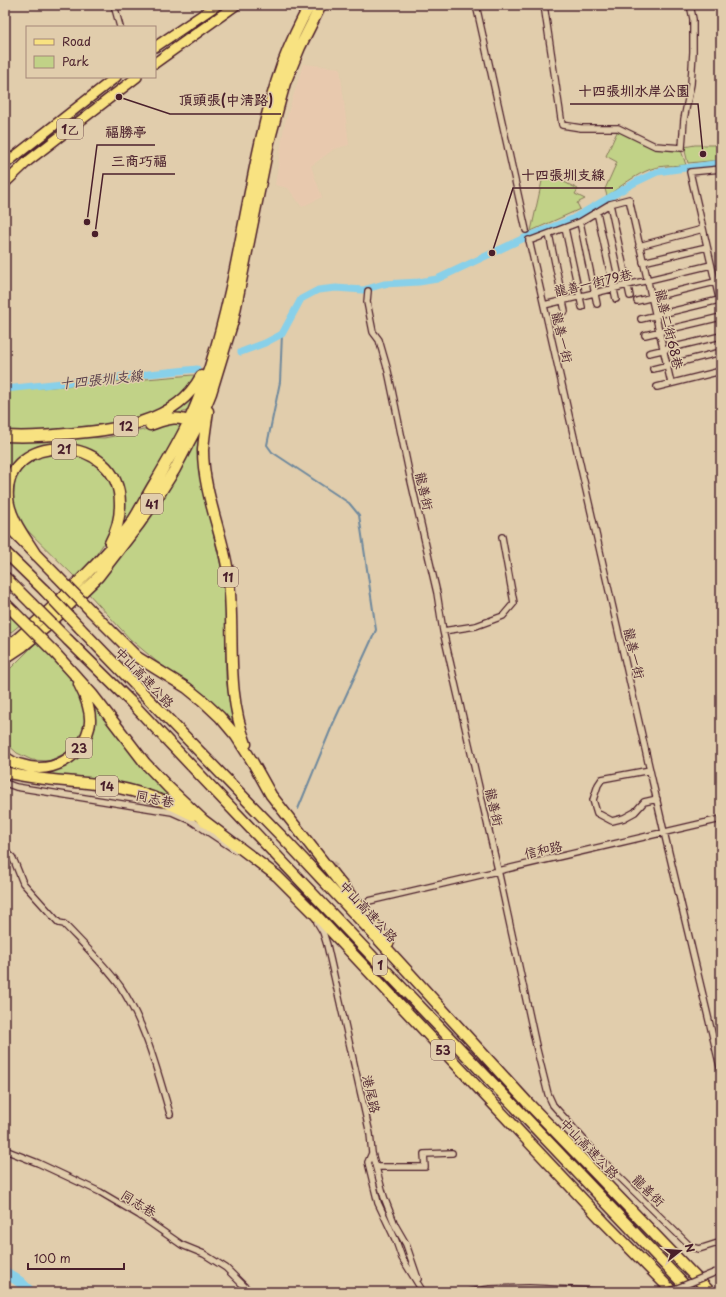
<svg xmlns="http://www.w3.org/2000/svg" width="726" height="1297" viewBox="0 0 726 1297" font-family="'Playpen Sans','LXGW WenKai TC',sans-serif">
<style>
.built{fill:#e8c9ae}
.green{fill:#c1d287;stroke:#867859}
.lines{fill:none;stroke-linecap:round;stroke-linejoin:round}
.stream{stroke:#6f899d;stroke-width:2}
.canal{stroke:#88d0e9;stroke-width:7}
.river{stroke:#88d0e9;stroke-width:11}
.minor-tunnel{stroke:#c3aa92;stroke-width:5.5;stroke-dasharray:5.5 3;stroke-linecap:butt}
.minor-casing{stroke:#4a1f2b;stroke-width:8}
.primary-casing{stroke:#4a1f2b;stroke-width:12}
.motorway-casing{stroke:#4a1f2b;stroke-width:13}
.minor{stroke:#e1cdac;stroke-width:5.5}
.primary{stroke:#f8e281;stroke-width:9}
.motorway{stroke:#f8e281;stroke-width:10}
.minor-bridge-casing{stroke:#4a1f2b;stroke-width:8;stroke-linecap:butt}
.motorway-bridge-casing{stroke:#4a1f2b;stroke-width:13;stroke-linecap:butt}
.minor-bridge{stroke:#e1cdac;stroke-width:5.5}
.motorway-bridge{stroke:#f8e281;stroke-width:10}
.labels{text-anchor:middle;dominant-baseline:central;stroke-width:3;stroke-linejoin:round;paint-order:stroke}
.shield{fill:#e1cdac;stroke:#775352;stroke-width:1}
.shield-label{font-size:12px;font-weight:bold;fill:#4a1f2b}
.street-label{font-size:13px;fill:#4a1f2b;stroke:#e1cdac}
.water-label{font-size:14px;font-style:italic;fill:#533a48;stroke:#e1cdac}
.leader{fill:none;stroke:#4a1f2b;stroke-width:1.5}
.callout-dot{fill:#4a1f2b;stroke:#e1cdac;stroke-width:1.5}
.callout-label{font-size:14px;text-anchor:middle;font-weight:bold;fill:#4a1f2b;stroke:#e1cdac;stroke-width:3;stroke-linejoin:round;paint-order:stroke}
</style>
<rect width="100%" height="100%" fill="#e1cdac"/>
<filter id="ink" filterUnits="userSpaceOnUse"><feTurbulence type="fractalNoise" baseFrequency=".025" numOctaves="2"/><feDisplacementMap in="SourceGraphic" scale="8" xChannelSelector="R" yChannelSelector="G"/><feConvolveMatrix kernelMatrix="1 2 1 2 8 2 1 2 1" color-interpolation-filters="sRGB"/></filter>
<g filter="url(#ink)">
<path class="built" d="M303,64L340,68L349,145L334,149L311,166L322,197L302,207L288,188L275,185L284,126Z"/>
<path class="green" d="M617,129L655,148L681,150L686,165C674,166 662,165 651,169C635,175 621,186 607,196L605,189L617,162L606,156L617,132Z
M695,145H721V160L688,163L684,147Z
M544,172L578,189L575,194L585,199L577,203L580,209L531,231Z
M193,375L198,376L190,388L158,413L128,422L27,432L5,430V391Z
M192,395L196,396L188,411L167,416Z
M176,422L184,424L131,516L122,528L117,481L81,448L33,450L5,489V441L71,437L104,438L131,433Z
M200,429L201,430L205,499L225,583L226,678L233,724L231,726L206,696L156,661L130,639L88,593C118,559 149,524 172,484C182,466 190,447 200,429Z
M74,452L98,463L110,478L118,509L112,531L96,555L76,578L19,522L12,506L17,467L32,456Z
M5,606L21,624L5,637Z
M39,640L73,677L87,715L83,731L79,741L72,750L49,761L32,760L17,753L5,742V674Z
M93,700L177,801L143,788L107,781L47,774V772L66,765L87,748L95,721Z"/>
<g class="lines">
<path class="stream" d="M282,334L280,382L267,445L272,452L349,503L359,515L376,630L332,726L298,809"/>
<path class="canal" d="M241,352L265,343L282,334L301,299L318,290L336,288L363,290L384,284L419,282L437,279L522,239L572,219L636,182L657,172L721,163
M5,389L197,369"/>
<path class="river" d="M5,1272L20,1282L30,1292"/>
<path class="minor-tunnel" d="M298,901L336,863"/>
<g class="minor-casing">
<path id="minor" d="M114,5L120,27
M476,5L526,230
M544,5L562,125L581,128H618L655,146L682,148L684,119L691,84L693,52V19L690,5
M721,169L690,172L721,307
M610,204L630,296
M597,212L616,299
M580,222L597,304
M565,228L582,307
M549,234L565,311
M529,240L664,832L721,1071
M529,241L580,222L610,204L629,199L671,383
M639,246L703,229
M643,262L707,247
M368,291L367,302L373,332L379,340L388,371L410,477L437,593L443,631L498,870L537,1050L548,1094L553,1105L600,1158L691,1247L699,1249L721,1242
M637,301L715,282
M544,305L711,265
M641,319L719,300
M645,335L721,317
M649,353L721,336
M653,369L721,352
M657,387L721,371
M443,631L476,626L503,616L514,603L502,537
M650,770L602,779L598,785L593,800L597,813L612,821L624,818L635,812L644,802L657,799
M5,783L16,787L172,812L190,820L235,850
M5,851L12,857L15,863L23,883L59,923L64,924C83,944 104,964 120,986C146,1025 157,1070 170,1114
M369,901L721,819
M317,922L323,932L327,945L370,1134L372,1153L368,1162L378,1203L396,1241L402,1258L423,1292
M5,1150L38,1163L100,1192L139,1215L182,1245L204,1254L226,1268L250,1292
M372,1153L384,1197L395,1225L406,1244L418,1279
M376,1167H425L424,1154L452,1153
M470,1292L490,1289L529,1288L614,1292"/>
</g>
<g class="primary-casing">
<path id="primary" d="M155,47L217,5
M155,63L236,5
M5,164L116,77
M5,183L28,161L137,77"/>
</g>
<g class="motorway-casing">
<path id="motorway" d="M208,411C206,424 204,437 203,450C203,492 222,532 228,572C236,630 224,688 246,744
M150,425C168,419 175,415 194,423
M5,436C26,437 46,436 66,434C114,430 176,424 201,376
M5,523L57,576
M5,552L44,590
M36,555C25,537 10,519 8,498C2,431 121,431 120,505C120,519 117,530 110,543
M5,577L31,603
M5,603L13,611
M92,612L137,657L187,688L203,701L220,717L236,736L252,761L271,795L336,878L389,942
M80,628L288,843L379,940L527,1102L710,1292
M68,640L130,701L200,775L691,1292
M5,649C27,631 48,612 68,592C90,571 111,550 130,525C139,512 146,497 154,484C166,464 178,444 188,423C211,374 224,321 235,269C249,201 259,131 282,65C290,44 299,24 310,5
M55,653L92,694L145,763L168,787L203,820L277,876L315,914L604,1222L673,1292
M5,658L23,646L45,628L98,577L139,524L155,501L175,469L198,425L211,393L233,321L269,142L280,101L285,83L300,47L321,5
M5,757C10,761 16,764 22,765C51,775 81,758 89,728C93,715 85,695 79,684
M5,772C41,782 79,780 115,787C142,792 168,802 193,815"/>
</g>
<use href="#minor" class="minor"/>
<use href="#primary" class="primary"/>
<use href="#motorway" class="motorway"/>
<g class="minor-bridge-casing">
<path id="minor-bridge" d="M668,1292L716,1272"/>
</g>
<g class="motorway-bridge-casing">
<path id="motorway-bridge" d="M57,576L92,612
M44,590L80,628
M31,603L68,640
M13,611L55,653"/>
</g>
<use href="#minor-bridge" class="minor-bridge"/>
<use href="#motorway-bridge" class="motorway-bridge"/>
</g>
</g>
<g class="labels">
<g class="shield">
<rect x="57" y="119" width="26" height="20" rx="3"/>
<rect x="114" y="416" width="24" height="20" rx="3"/>
<rect x="52" y="439" width="24" height="20" rx="3"/>
<rect x="141" y="494" width="22" height="20" rx="3"/>
<rect x="218" y="567" width="20" height="20" rx="3"/>
<rect x="66" y="738" width="26" height="20" rx="3"/>
<rect x="96" y="776" width="22" height="20" rx="3"/>
<rect x="373" y="955" width="14" height="20" rx="3"/>
<rect x="431" y="1040" width="24" height="20" rx="3"/>
</g>
<g class="shield-label">
<text x="70" y="129">1乙</text>
<text x="126" y="426">12</text>
<text x="64" y="449">21</text>
<text x="152" y="504">41</text>
<text x="228" y="577">11</text>
<text x="79" y="748">23</text>
<text x="107" y="786">14</text>
<text x="380" y="965">1</text>
<text x="443" y="1050">53</text>
</g>
<g class="street-label">
<text transform="translate(593 282) rotate(-13)">龍善一街79巷</text>
<text transform="translate(670 329) rotate(77)">龍善二街68巷</text>
<text transform="translate(563 337) rotate(77)">龍善一街</text>
<text transform="translate(425 491) rotate(77)">龍善街</text>
<text transform="translate(635 653) rotate(77)">龍善一街</text>
<text transform="translate(145 677) rotate(46)">中山高速公路</text>
<text transform="translate(155 798) rotate(12)">同志巷</text>
<text transform="translate(495 807) rotate(77)">龍善街</text>
<text transform="translate(543 849) rotate(-13)">信和路</text>
<text transform="translate(369 911) rotate(47)">中山高速公路</text>
<text transform="translate(372 1094) rotate(77)">港尾路</text>
<text transform="translate(590 1148) rotate(46)">中山高速公路</text>
<text transform="translate(649 1190) rotate(44)">龍善街</text>
<text transform="translate(139 1203) rotate(32)">同志巷</text>
</g>
<g class="water-label">
<text transform="translate(101 379) rotate(-6)">十四張圳支線</text>
</g>
</g>
<path class="leader" d="M703 154L698 104H570M119 97L170 114H281M87 222L97 145H155M95 234L103 174H175M492 253L513 188H613"/>
<g class="callout-dot">
<circle cx="703" cy="154" r="4"/>
<circle cx="119" cy="97" r="4"/>
<circle cx="87" cy="222" r="4"/>
<circle cx="95" cy="234" r="4"/>
<circle cx="492" cy="253" r="4"/>
</g>
<g class="callout-label">
<text x="634" y="96">十四張圳水岸公園</text>
<text x="226" y="105">頂頭張(中清路)</text>
<text x="126" y="137">福勝亭</text>
<text x="139" y="166">三商巧福</text>
<text x="563" y="180">十四張圳支線</text>
</g>
<rect width="726" height="1297" fill="none" stroke="#e1cdac" stroke-width="20"/>
<rect x="10" y="10" width="706" height="1277" fill="none" stroke="#4a1f2b" stroke-width="1.5" filter="url(#ink)"/>
<rect x="26" y="26" width="130" height="52" fill="#e1cdac" stroke="#a58778"/>
<rect x="34" y="39" width="20" height="6" fill="#f8e281" stroke="#a58778"/>
<text x="62" y="46" font-size="12" fill="#4a1f2b">Road</text>
<rect x="34" y="56" width="20" height="12" fill="#c1d287" stroke="#a58778"/>
<text x="62" y="66" font-size="12" fill="#4a1f2b">Park</text>
<g transform="translate(680 1251) rotate(73)" stroke="#e1cdac" stroke-width="3" paint-order="stroke">
<path d="M0-3L7 15L0 10L-7 15Z" fill="#4a1f2b"/>
<text y="-6" font-size="11" font-weight="bold" text-anchor="middle" fill="#4a1f2b">N</text>
</g>
<path d="M28 1263v6h96v-6" fill="none" stroke="#4a1f2b" stroke-width="2"/>
<text x="34" y="1263" font-size="12" fill="#4a1f2b" stroke="#e1cdac" stroke-width="3" paint-order="stroke">100 m</text>
</svg>
